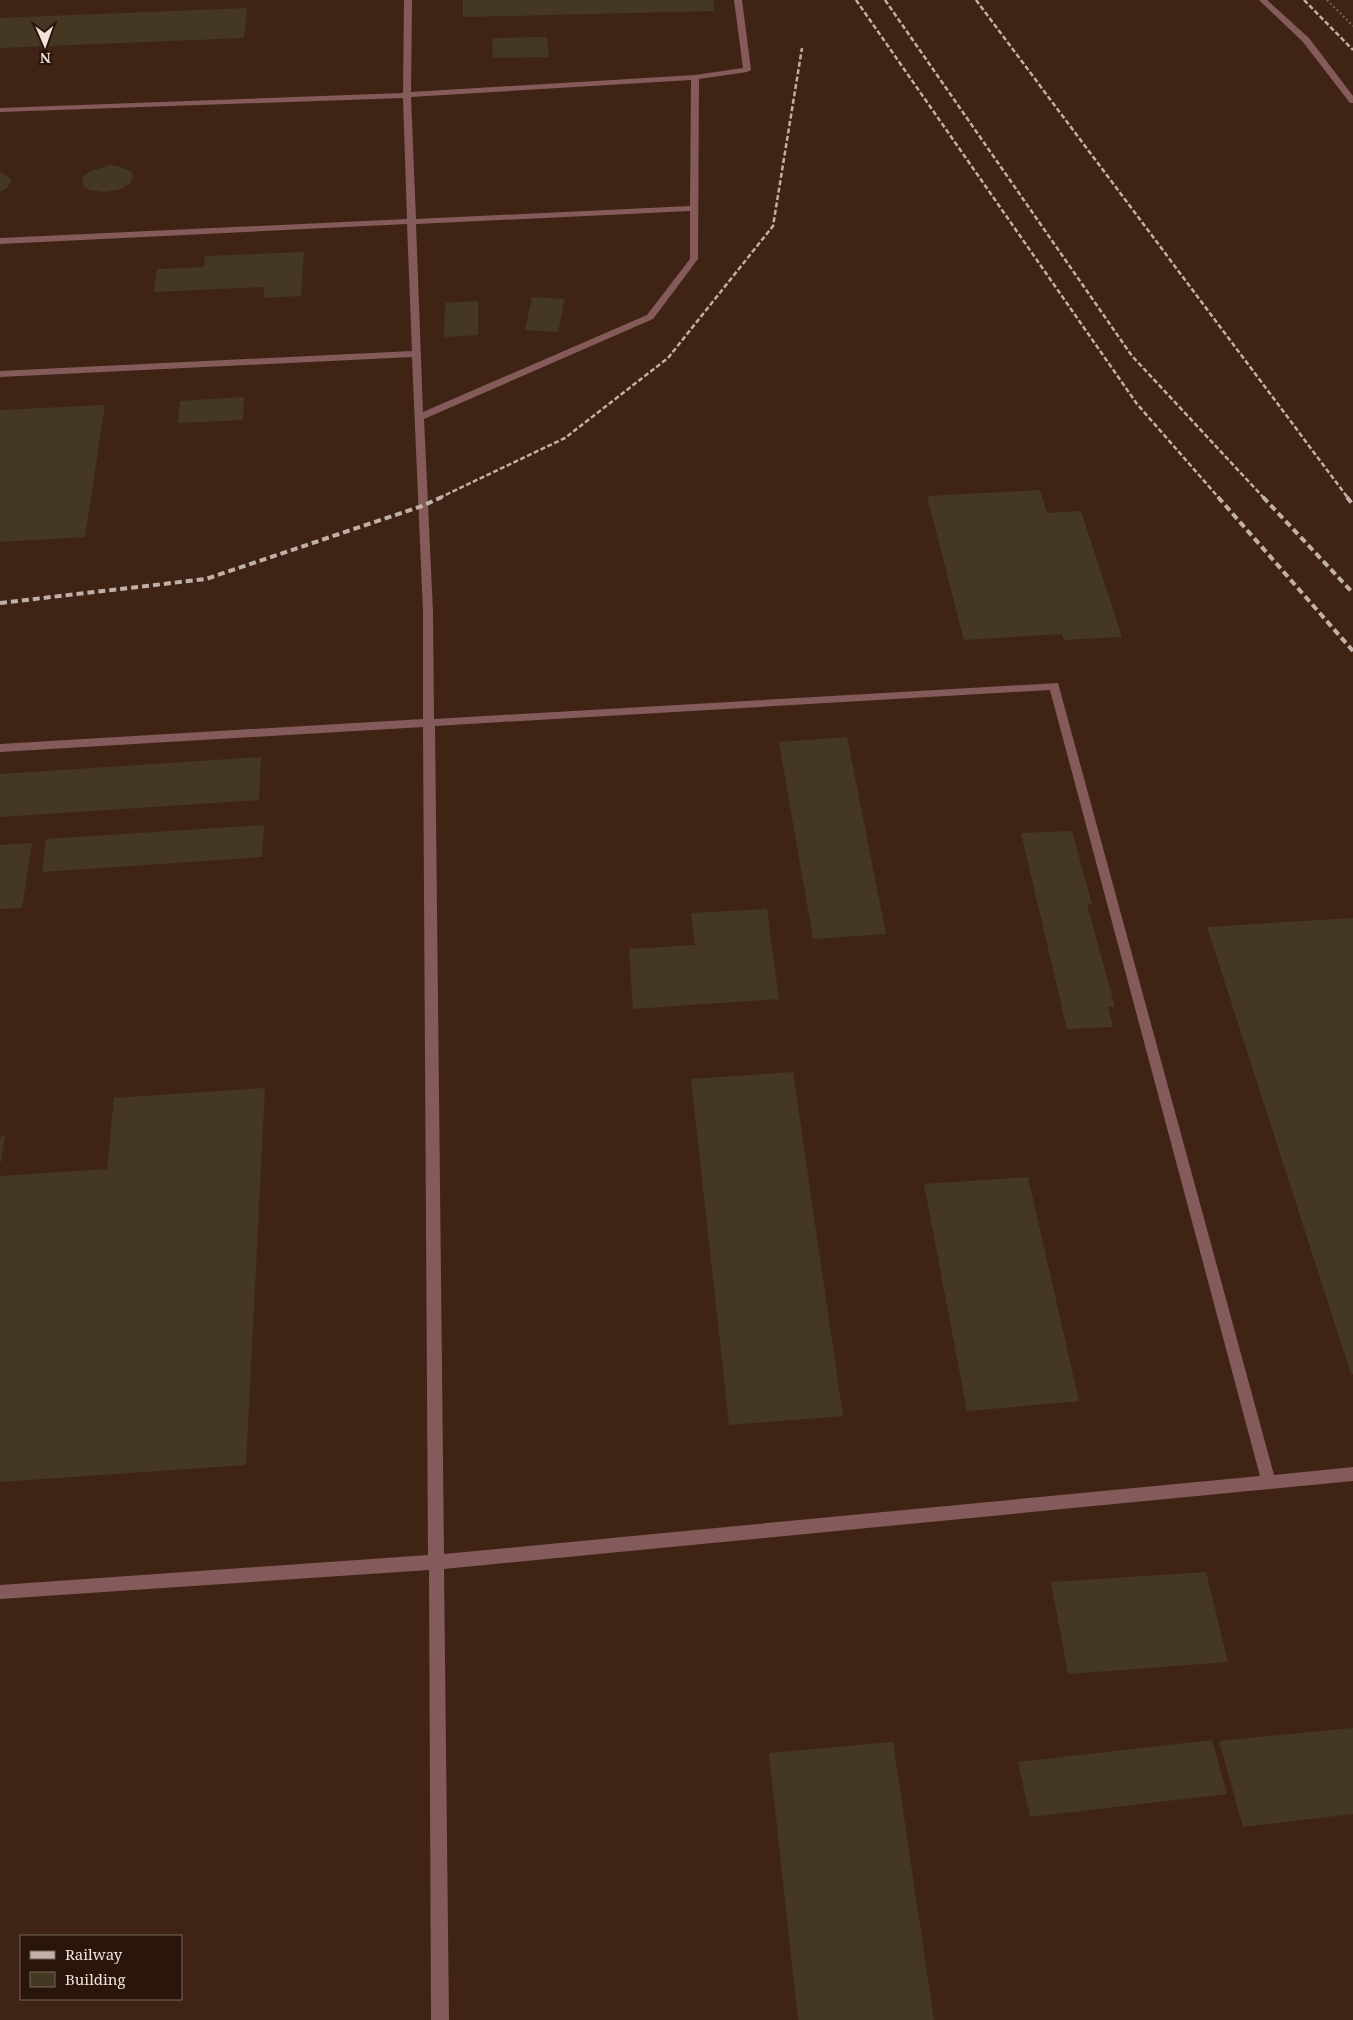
<svg xmlns="http://www.w3.org/2000/svg" width="1353" height="2020" viewBox="0 0 1353 2020" font-family="'Noto Serif',serif">
<style>
.built{fill:#3f2415;fill-rule:evenodd}
.building{fill:#443822}
.lines{fill:none;stroke-linecap:round;stroke-linejoin:round}
.path{stroke:#766459;stroke-width:2;stroke-dasharray:2 2.5;stroke-linecap:butt}
.service{fill:#845b5a;fill-rule:evenodd}
.rail-far1{stroke:#c0b0a7;stroke-width:2.5;stroke-dasharray:5 2.5;stroke-linecap:butt}
.rail{stroke:#c0b0a7;stroke-width:4;stroke-dasharray:7 4;stroke-linecap:butt}
</style>
<rect width="100%" height="100%" fill="#331e12"/>
<path class="built" d="M0,0H1353V2020H0ZM21,1936H181V1999H21Z"/>
<path class="building" d="M463,0H713L715,11L463,17Z
M247,8L244,38L0,48V18Z
M547,37L549,57L493,58L492,38Z
M110,165L118,166L132,172L133,177L130,183L121,189L104,192L90,190L84,187L82,182L83,177L88,172Z
M0,172L9,177L11,181L7,188L0,192Z
M304,252L301,296L264,298V287L154,292L157,269L204,267L205,256Z
M532,297L565,299L558,332L525,330Z
M478,301V335L444,337L445,303Z
M244,397L243,420L178,423L180,401Z
M105,405L85,537L0,542V410Z
M1040,490L1047,513L1081,511L1122,637L1064,640L1062,634L964,640L927,496Z
M847,737L886,934L813,939L779,742Z
M261,757L259,800L0,817V774Z
M264,825L262,857L42,872L46,839Z
M1072,831L1092,904H1087L1115,1007H1108L1113,1027L1067,1029L1021,833Z
M32,843L22,908L0,909V845Z
M767,909L779,999L633,1009L629,949L695,945L691,913Z
M1353,918V1374H1351L1207,927Z
M793,1072L843,1416L729,1425L691,1079Z
M265,1088L246,1465L0,1482V1176L107,1169L114,1098Z
M5,1136L1,1162H0V1137Z
M1028,1177L1079,1401L967,1411L924,1184Z
M1206,1572L1228,1662L1068,1674L1051,1582Z
M1353,1728V1814L1243,1827L1219,1741Z
M1212,1740L1227,1794L1030,1817L1018,1762Z
M893,1742L934,2020H798L769,1753Z"/>
<g class="lines">
<path class="path" d="M1327,0L1353,26"/>
<path class="service" d="M404,0H412L411,92L695,75L743,68L734,0H742L751,70L747,72L699,79L698,259L653,319L424,419L433,612L434,719L1058,683L1274,1475L1353,1467V1481L444,1569L449,2020H431L429,1570L0,1599V1585L428,1555L423,727L0,752V744L423,719V612L412,357L0,377V371L412,351L407,224L0,244V238L407,219L403,98L0,112V108L403,93ZM691,80L690,206L416,219L411,97ZM690,211V259L647,315L423,412L416,224ZM1050,690L1260,1476L444,1554L435,726Z
M1259,0H1267L1309,38L1353,96V103H1350L1303,42Z"/>
<path class="rail-far1" d="M856,0L1137,404L1219,498
M885,0L1132,356L1264,498
M976,0L1348,498
M1304,0L1353,50
M439,498L565,438L668,358L773,226L802,48"/>
<path class="rail" d="M1218,497L1353,651
M1263,497L1353,593
M1347,497L1353,505
M0,603L206,579L422,506L442,497"/>
</g>
<rect x="20" y="1935" width="162" height="65" fill="#291509" stroke="#79675d"/>
<rect x="30" y="1951" width="25" height="8" fill="#c0b0a7" stroke="#79675d"/>
<text x="65" y="1960" font-size="15" fill="#f1e3db">Railway</text>
<rect x="30" y="1972" width="25" height="15" fill="#443822" stroke="#79675d"/>
<text x="65" y="1985" font-size="15" fill="#f1e3db">Building</text>
<g transform="translate(45 45) rotate(178)" stroke="#291509" stroke-width="4" paint-order="stroke">
<path d="M0-4L9 19L0 12L-9 19Z" fill="#f1e3db"/>
<text y="-8" font-size="14" font-weight="bold" text-anchor="middle" fill="#f1e3db">N</text>
</g>
</svg>
